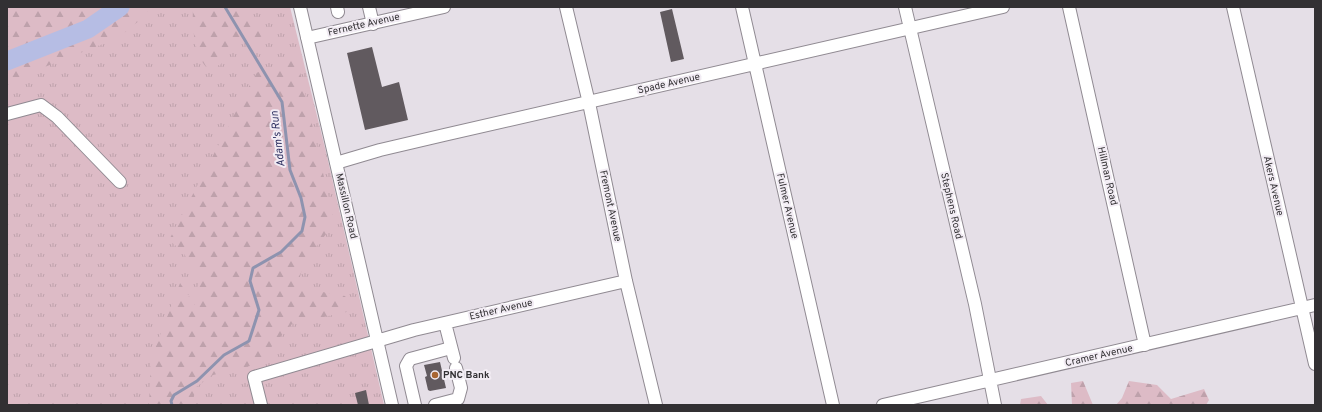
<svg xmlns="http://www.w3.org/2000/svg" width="1322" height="412" viewBox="0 0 1322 412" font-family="Overpass,sans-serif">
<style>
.grass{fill:url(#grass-tufts)}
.forest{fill:url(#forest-firs)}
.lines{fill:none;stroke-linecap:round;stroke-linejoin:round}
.stream{stroke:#8e93af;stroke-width:3}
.river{stroke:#b6bde4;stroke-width:19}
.building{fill:#615a5f}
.minor-casing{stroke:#908a92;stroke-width:14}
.minor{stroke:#fff;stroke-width:12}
.poi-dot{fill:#a86632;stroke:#f2ecf4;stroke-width:1.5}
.labels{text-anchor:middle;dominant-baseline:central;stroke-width:4;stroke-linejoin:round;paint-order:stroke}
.street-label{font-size:10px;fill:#323033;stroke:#f2ecf4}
.poi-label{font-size:10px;font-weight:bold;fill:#323033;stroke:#f2ecf4;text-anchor:start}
.water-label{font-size:11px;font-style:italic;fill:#2b2e5f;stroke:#f2ecf4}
</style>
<defs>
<pattern id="grass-tufts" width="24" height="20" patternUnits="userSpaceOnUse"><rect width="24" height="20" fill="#ddbbc6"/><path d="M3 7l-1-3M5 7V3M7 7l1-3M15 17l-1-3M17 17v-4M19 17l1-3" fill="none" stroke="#bea1ab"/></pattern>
<pattern id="forest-firs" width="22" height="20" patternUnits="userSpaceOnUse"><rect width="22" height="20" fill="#ddbbc6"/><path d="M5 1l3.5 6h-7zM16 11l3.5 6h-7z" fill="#bea1ab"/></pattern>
</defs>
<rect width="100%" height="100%" fill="#e5dfe7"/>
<path class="grass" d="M290,7L326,152L384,405H7V8Z"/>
<path class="forest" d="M151,7L140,20L118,38L37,70L7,84V8Z
M193,7H248L266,35L239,44L220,65L207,68C194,54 192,27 193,7Z
M297,58L333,217L327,233L304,262L299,280L306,289L345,296L351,305V311L292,324L270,348L262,363L213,375L196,387L192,405H149L151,359L180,283L195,305L199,278L183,252L169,240L256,73Z
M1083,381L1093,405H1072L1071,383Z
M1129,381L1157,385L1171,399L1204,389L1209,400L1206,405H1116L1122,398Z
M1041,396L1048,405H1020L1021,399Z"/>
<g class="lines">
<path class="stream" d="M172,405L171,401L174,395L197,381L224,355L249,341L259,310L250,281L253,268L281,252L302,231L305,217L301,198L290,170L282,102L225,7"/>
<path class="river" d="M7,61L88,29L120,7"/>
</g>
<path class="building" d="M672,9L684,59L671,62L660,12Z
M372,47L382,87L399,82L408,120L365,130L347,53Z
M440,362L446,388L430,391L428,390L425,377L427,376L424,365Z
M366,390L369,405H358L355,393Z"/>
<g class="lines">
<g class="minor-casing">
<path id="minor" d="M300,7L392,405
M337,7L338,12
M369,7L373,24
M566,7L589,103L626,281L656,405
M742,7L833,405
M905,7L975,304L995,405
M1069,7L1145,345
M1233,7L1315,364
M307,38L444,7
M7,114L41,105L57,117L120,182
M336,163L380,150L444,135L1003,7
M445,323L454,358
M261,405L254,377L414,330L626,281
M415,405L406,366L410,359L451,348
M435,405L458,399L461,388L456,368
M883,405L1315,305"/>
</g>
<use href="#minor" class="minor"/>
</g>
<circle class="poi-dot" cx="435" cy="375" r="4"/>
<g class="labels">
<g class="street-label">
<text transform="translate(364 25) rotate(-13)">Fernette Avenue</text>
<text transform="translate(669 84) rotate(-13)">Spade Avenue</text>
<text transform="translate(1107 176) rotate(77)">Hillman Road</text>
<text transform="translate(1273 186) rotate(77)">Akers Avenue</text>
<text transform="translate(346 206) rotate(77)">Massillon Road</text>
<text transform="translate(610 206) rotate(78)">Fremont Avenue</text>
<text transform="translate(787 206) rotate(77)">Fulmer Avenue</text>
<text transform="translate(951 206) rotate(77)">Stephens Road</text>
<text transform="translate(501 310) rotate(-13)">Esther Avenue</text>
<text transform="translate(1099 356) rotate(-13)">Cramer Avenue</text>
</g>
<g class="poi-label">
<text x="443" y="375">PNC Bank</text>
</g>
<g class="water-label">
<text transform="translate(278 139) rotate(-97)">Adam's Run</text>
</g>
</g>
<rect width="1322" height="412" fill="none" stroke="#323033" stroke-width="16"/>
</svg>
